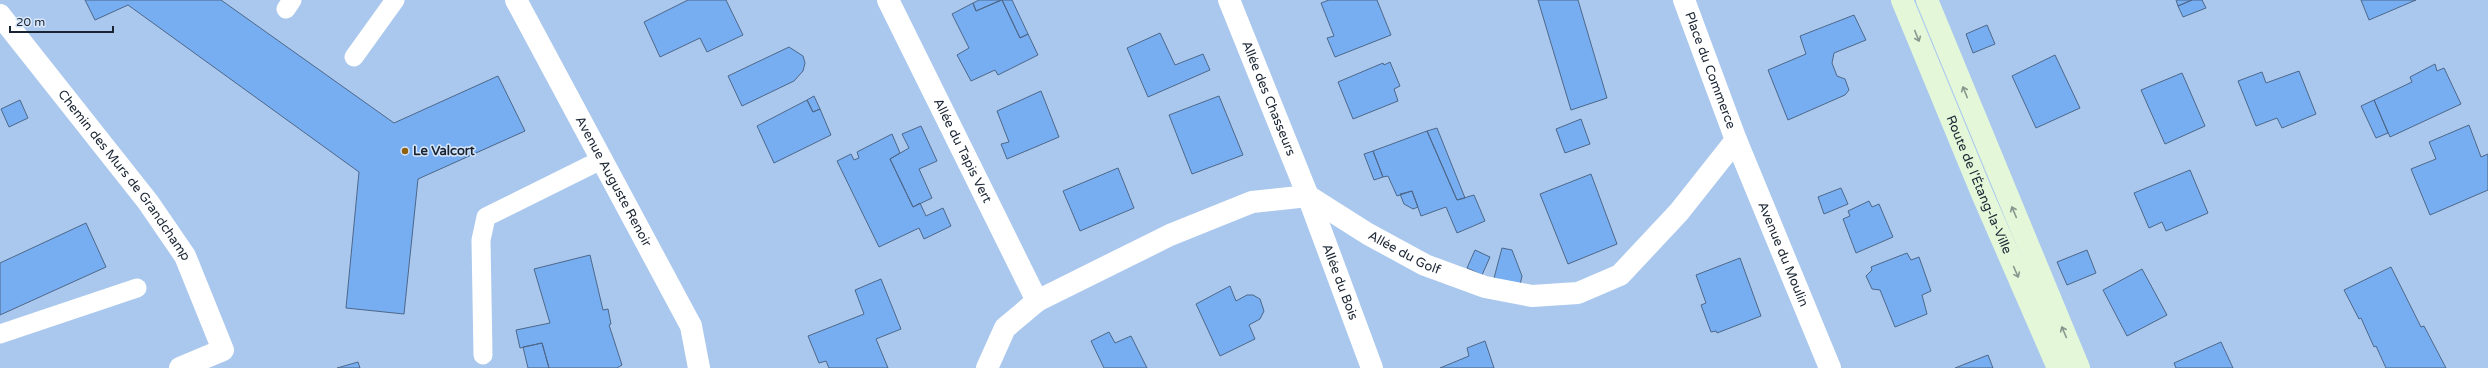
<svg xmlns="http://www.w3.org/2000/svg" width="2488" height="368" viewBox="0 0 2488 368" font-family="'Varela Round',sans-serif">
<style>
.building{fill:#77aef2;stroke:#4d6789}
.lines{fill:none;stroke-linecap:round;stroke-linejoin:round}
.lane{stroke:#fff;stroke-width:19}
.street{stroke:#fff;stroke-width:22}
.secondary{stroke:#e4f7d9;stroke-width:22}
.oneway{stroke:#89988e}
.poi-dot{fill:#90610c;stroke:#d8e7fb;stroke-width:1.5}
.labels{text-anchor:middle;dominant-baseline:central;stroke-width:3;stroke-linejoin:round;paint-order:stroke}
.street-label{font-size:13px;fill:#192432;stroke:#d8e7fb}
.poi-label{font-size:13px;font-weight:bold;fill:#192432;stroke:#d8e7fb;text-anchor:start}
</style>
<rect width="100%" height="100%" fill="#aac8ee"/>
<path class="building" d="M85,0H221L394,123L498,76L525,131L418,179L404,314L346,308L359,172L128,5L95,20Z
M688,0H726L743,35L707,52L700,38L660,57L644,22Z
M979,0H1001L976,11L973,3Z
M1002,0L1020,38L1028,34L1038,55L998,75L995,70L971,81L957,55L969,48L952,14L973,3L976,11Z
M1002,0H1012L1028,34L1020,38Z
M1329,0H1377L1391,35L1335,57L1327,38L1334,36L1321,3Z
M1538,0H1578L1607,98L1571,110Z
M2176,0H2192L2178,6Z
M2192,0H2202L2206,8L2183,17L2178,6Z
M2361,0H2416L2369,20Z
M1854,15L1866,40L1834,53L1832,63L1837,76L1845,79L1849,90L1845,95L1788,120L1768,70L1806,54L1800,36Z
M1987,25L1995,44L1973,53L1966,34Z
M1160,33L1175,65L1203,54L1210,70L1148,97L1127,48Z
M789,47L803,56L805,63L803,71L794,81L742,106L728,76Z
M2055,55L2080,108L2036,128L2012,76Z
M1390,62L1400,86L1394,89L1398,101L1353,119L1338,82L1383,63L1384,65Z
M2435,64L2437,71L2444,68L2461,104L2390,137L2374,100L2412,82L2410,77Z
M2299,71L2316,114L2282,128L2277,118L2256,126L2238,81L2262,72L2266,83Z
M2182,73L2205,126L2165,144L2141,90Z
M1041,91L1059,137L1007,159L1001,144L1009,142L997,111Z
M814,96L820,109L813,112L807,100Z
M1219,96L1243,155L1192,174L1169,115Z
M20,100L28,118L9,127L1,109Z
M807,100L813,112L820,109L831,135L774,163L757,126Z
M2374,100L2388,133L2376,138L2361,106Z
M1581,119L1590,144L1565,153L1556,129Z
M2469,125L2481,157L2488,154V190L2430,215L2411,169L2436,159L2429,142Z
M921,126L937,161L919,169L932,198L913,207L890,159L909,148L902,134Z
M1437,128L1465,198L1457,200L1427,131Z
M1427,131L1457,200L1474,195L1485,221L1457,233L1446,207L1421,216L1412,191L1397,196L1388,176L1383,177L1373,151Z
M892,134L900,153L890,159L913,207L920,203L926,216L943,208L951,226L924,239L919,228L879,247L837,161L851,154L854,160L859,158L857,152Z
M1373,151L1383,177L1374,180L1364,154Z
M1118,168L1134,208L1080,231L1063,191Z
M2190,170L2208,213L2166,231L2162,222L2149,228L2134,193Z
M1591,174L1617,244L1568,264L1540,194Z
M1841,188L1848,204L1824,214L1818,197Z
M1412,191L1418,207L1413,209L1404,204L1400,194Z
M1869,201L1872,207L1879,204L1893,237L1856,253L1843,219L1850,216L1848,211Z
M86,223L106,267L0,315V263Z
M1502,248L1512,250L1522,276L1520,285L1494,278Z
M1475,250L1490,257L1482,275L1467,268Z
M2087,250L2096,273L2067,285L2057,262Z
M1907,253L1911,260L1919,257L1931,291L1922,295L1927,314L1895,327L1880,290L1872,289L1866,276L1872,270L1871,267Z
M590,255L603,310L608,309L611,324L609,325L622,365L617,368H549L542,343L520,348L516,330L550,323L534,269Z
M1740,258L1761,316L1717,333L1716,331L1711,332L1701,305L1706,303L1696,275Z
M2391,267L2421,327L2424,326L2446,368H2386L2376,346L2374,347L2361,318L2359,319L2344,290Z
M2142,269L2167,315L2127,336L2103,290Z
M881,279L901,329L876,339L888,368H829L826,361L819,363L808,336L864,314L855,290Z
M1230,286L1236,301L1247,295H1253L1260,299L1264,311L1260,319L1249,325L1255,339L1220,356L1196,304Z
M1109,332L1115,343L1131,336L1147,368H1104L1091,341Z
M1485,341L1494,368H1440L1469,356L1467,348Z
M2221,342L2233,368H2176L2174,363Z
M542,343L549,368H528L523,347Z
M1988,355L1993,368H1955Z
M358,362L360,368H337Z"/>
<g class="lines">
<path class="lane" d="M286,9L292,0
M354,57L395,0
M0,334L137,288
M483,355L481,240L486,217L603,159"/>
<g class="street">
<path id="s1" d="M516,0L691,326L699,368"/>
<path id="s2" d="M888,0L1037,301"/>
<path id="s3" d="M1229,0L1308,196L1372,368"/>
<path id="s4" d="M1684,0L1736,140L1830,368"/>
<path id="s5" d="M0,15L148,202L185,256L223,350L180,368"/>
<path id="s6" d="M987,368L1005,328L1037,301L1170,235L1252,202L1308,196L1368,234L1425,265L1485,287L1532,296L1578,293L1620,275L1679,212L1736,140"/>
</g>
<g class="secondary">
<path id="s7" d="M1902,0L1983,196L2058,368"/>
<path d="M1927,0L2079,368"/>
</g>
</g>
<defs><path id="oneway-shaft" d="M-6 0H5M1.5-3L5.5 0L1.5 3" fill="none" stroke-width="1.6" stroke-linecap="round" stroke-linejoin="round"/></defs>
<g class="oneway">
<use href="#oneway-shaft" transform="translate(1917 36) rotate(68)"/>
<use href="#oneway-shaft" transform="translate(1965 92) rotate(-112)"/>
<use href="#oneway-shaft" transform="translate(2014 212) rotate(-113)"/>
<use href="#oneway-shaft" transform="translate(2016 272) rotate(66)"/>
<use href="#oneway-shaft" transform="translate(2064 332) rotate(-113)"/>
</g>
<circle class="poi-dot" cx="405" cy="151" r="4"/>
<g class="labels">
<g class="street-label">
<text stroke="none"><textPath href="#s4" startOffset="75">Place du Commerce</textPath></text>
<text stroke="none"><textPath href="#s3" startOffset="106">Allée des Chasseurs</textPath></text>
<text stroke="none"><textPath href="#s2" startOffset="168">Allée du Tapis Vert</textPath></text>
<text stroke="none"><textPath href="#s5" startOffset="203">Chemin des Murs de Grandchamp</textPath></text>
<text stroke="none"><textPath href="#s1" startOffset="206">Avenue Auguste Renoir</textPath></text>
<text stroke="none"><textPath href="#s7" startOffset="200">Route de l'Étang-la-Ville</textPath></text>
<text stroke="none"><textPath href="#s6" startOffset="491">Allée du Golf</textPath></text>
<text stroke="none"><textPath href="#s4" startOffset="273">Avenue du Moulin</textPath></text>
<text stroke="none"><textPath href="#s3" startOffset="303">Allée du Bois</textPath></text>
</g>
<g class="poi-label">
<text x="413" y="151">Le Valcort</text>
</g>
</g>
<path d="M10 26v6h103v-6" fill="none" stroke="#192432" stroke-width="2"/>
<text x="16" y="26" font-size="12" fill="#192432" stroke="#d8e7fb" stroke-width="3" paint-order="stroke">20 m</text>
</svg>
